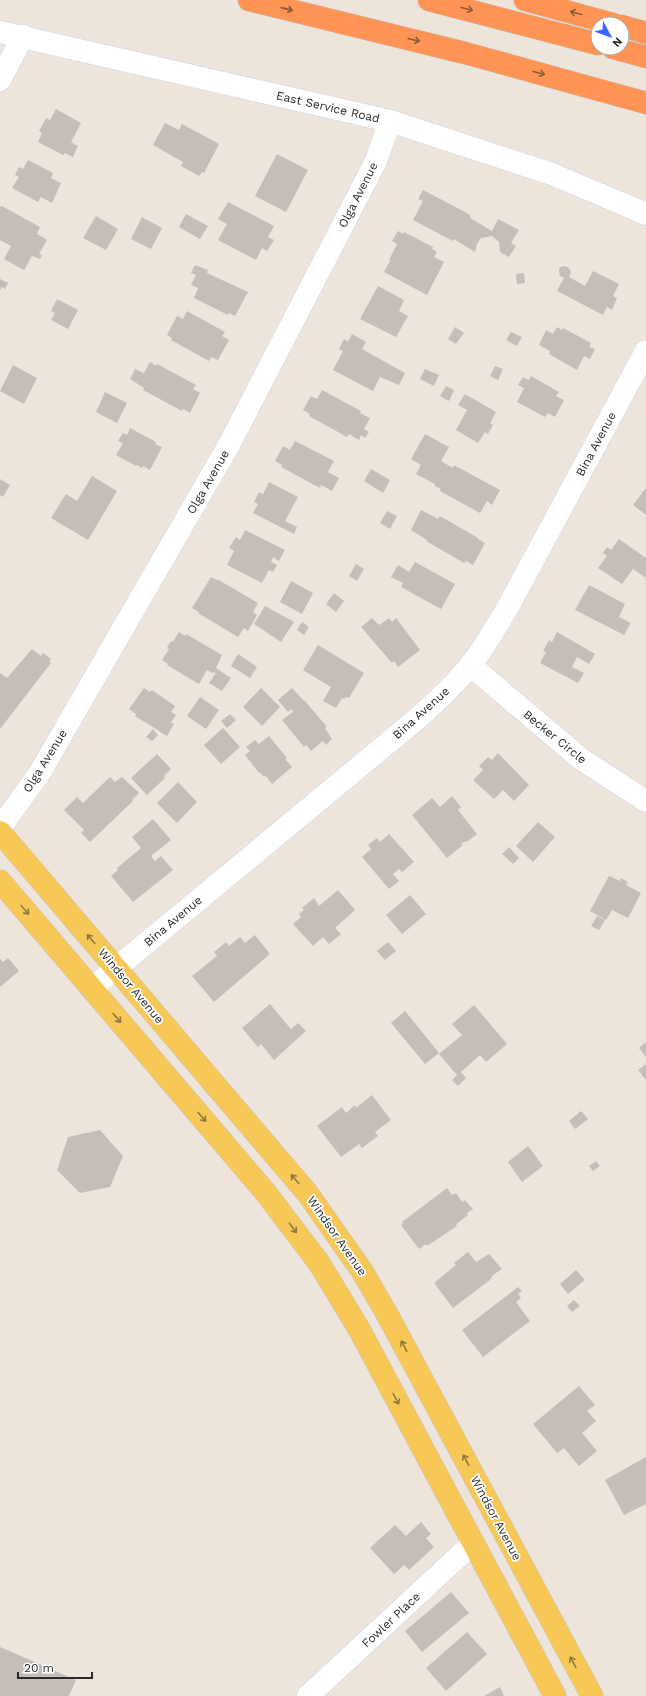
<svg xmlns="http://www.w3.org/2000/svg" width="646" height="1696" viewBox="0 0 646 1696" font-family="'Work Sans',sans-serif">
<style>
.building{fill:#c5beb8}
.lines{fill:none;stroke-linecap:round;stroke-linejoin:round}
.street-casing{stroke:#d0d5e4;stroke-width:23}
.secondary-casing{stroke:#d0d5e4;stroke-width:23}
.primary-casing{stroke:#c3c3c3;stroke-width:23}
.highway-casing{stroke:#c3c3c3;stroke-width:23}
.street{stroke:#fff;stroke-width:22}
.secondary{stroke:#fff;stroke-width:22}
.primary{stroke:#f7c856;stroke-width:22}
.highway{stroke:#ff9454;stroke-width:22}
.oneway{stroke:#8a5a3d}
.oneway2{stroke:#907940}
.labels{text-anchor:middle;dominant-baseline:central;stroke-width:3.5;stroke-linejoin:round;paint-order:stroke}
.street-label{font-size:12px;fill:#2a2a2a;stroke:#fff}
</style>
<rect width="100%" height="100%" fill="#ede4db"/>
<path class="building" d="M56,109L81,123L71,142L78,146L73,157L65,153L63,155L38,142L42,133L39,131L46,118L50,120Z
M165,123L179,130L182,124L219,144L204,173L202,172L199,176L181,166L183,162L153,145Z
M277,154L308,170L286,212L255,196Z
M28,160L53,173L51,178L61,183L52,203L41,197L38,202L12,188L19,177L15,175L19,167L23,169Z
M423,190L467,213L471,216L470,218L492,231L498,219L519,230L511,243L516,246L509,257L500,252L499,242L492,236L481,238L477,244L475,252L454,239L453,241L413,220L423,201L418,199Z
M228,202L274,226L268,237L274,240L267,251L262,248L256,260L218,240L227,224L218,219Z
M2,206L40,227L37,234L47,240L39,254L42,255L40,259L32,256L24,270L4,259L11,246L0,240V207Z
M186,214L208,226L200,239L179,227Z
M96,216L118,229L106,250L83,238Z
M142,217L162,228L151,249L131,239Z
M398,231L403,234L404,232L433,247L432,249L437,252L434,257L444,262L427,295L384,272L390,261L389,260L397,244L392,241Z
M195,265L208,270L207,273L248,292L235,316L229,313L228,315L194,298L198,288L191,285L196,275L191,273Z
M565,266L569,268L571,272L569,277L585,286L593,271L619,284L613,296L617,298L612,310L607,307L603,315L557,291L564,278L560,276L559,271L560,267Z
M524,273L525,283L517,284L516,274Z
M0,279L8,283L5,289L2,287L0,290Z
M378,286L404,300L399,311L408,316L396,337L360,319Z
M57,299L78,310L68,329L51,320L55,313L51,311Z
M187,311L225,332L222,336L229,340L218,360L211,357L209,361L171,340L172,338L167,335L177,316L183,319Z
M455,327L464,333L456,344L448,339Z
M557,327L562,330L563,328L591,343L589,347L595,349L590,359L584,356L577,370L549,354L550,351L539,345L546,330L553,334Z
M511,332L522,337L517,346L506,340Z
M352,334L366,342L362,349L405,373L399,385L380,377L373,391L333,370L343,351L339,349L344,339L348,342Z
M150,362L156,366L157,364L196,385L193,389L200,393L190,413L183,409L182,411L143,390L144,388L130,379L135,369L144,373Z
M13,365L37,378L24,404L0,391Z
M495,366L503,369L498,380L490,376Z
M425,369L439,375L434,386L420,379Z
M531,376L559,392L556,396L564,400L555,417L548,413L545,417L517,402L524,388L518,385L523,377L529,380Z
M446,386L454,390L449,401L440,396Z
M322,390L361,411L360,413L370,418L364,429L369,432L365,438L361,435L359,440L349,434L347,437L309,416L310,414L303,410L311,396L317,399Z
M105,392L127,403L117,423L96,412Z
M465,394L496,412L490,423L493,425L488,434L485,432L478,443L456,430L467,410L458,405Z
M130,428L156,442L155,444L162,447L150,470L143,466L142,468L137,465L136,466L116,455L123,443L118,441L123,433L127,435Z
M425,434L449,447L441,461L453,468L454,465L500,490L492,505L487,501L480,513L440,491L441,489L435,486V484L416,474L421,465L411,459Z
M295,441L334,461L328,472L339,478L332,491L321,485L320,488L281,467L282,465L275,461L283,446L290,450Z
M371,469L390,480L383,493L364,481Z
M92,476L117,491L88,540L51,518L66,494L77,501Z
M0,479L10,485L3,497L0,495Z
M269,482L298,497L285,521L297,527L294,534L253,513L258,504L254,502L259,492L263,494Z
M646,488V515L633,505Z
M421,510L438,519L440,516L478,538V539L485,543L473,565L466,561L464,563L426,541L427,540L411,530Z
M387,511L397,516L390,529L380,523Z
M245,530L285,550L279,561L273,557L271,562L277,565L273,572L269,570L262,583L227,565L234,551L229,548L236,537L240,540Z
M619,539L646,558V578L633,569L622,584L598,568L607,556L603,553L607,547L611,550Z
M415,562L455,584L441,609L401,587L403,583L391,577L398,565L409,572Z
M356,564L364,569L357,581L349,576Z
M211,577L217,580V579L258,603L253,612L257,615L248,631L244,628L238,637L198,613L199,612L192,608Z
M291,581L313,593L302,614L280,602Z
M589,585L625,604L619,617L631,623L624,635L575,610Z
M334,593L344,601L336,612L326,604Z
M265,606L294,622L281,642L254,624Z
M372,618L379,625L389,618L392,622L396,618L420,650L398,667L394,661L392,663L361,627Z
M302,622L309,627L304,635L297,630Z
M179,632L185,636L186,634L222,655L216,668L231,678L222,691L209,683L216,673L213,672L212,673L207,670L199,684L167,665L168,664L162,660L169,649L167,648L171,641L173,642Z
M557,632L595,654L589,664L577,657L572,667L584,673L578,683L540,663L546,652L543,651L549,640L552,642Z
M318,645L364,673L349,698L346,697L344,699L342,698L336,708L323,701L331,687L303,670Z
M32,649L41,656L43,653L51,659L49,662L51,663L0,729V673L7,678Z
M238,654L257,667L250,678L231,666Z
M144,688L150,692L152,690L175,706L171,712L176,715L171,722L174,724L167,736L135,716L136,714L129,709Z
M261,688L280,707L262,726L243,707Z
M292,688L304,701H305L327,727L325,728L332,739L326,745L323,741L311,751L306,745L304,747L282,720L293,712L291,709L288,712L278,700Z
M200,697L219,710L206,729L187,716Z
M230,714L236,720L227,728L221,721Z
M223,728L240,747L221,764L204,745Z
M153,729L158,735L152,741L146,737Z
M269,736L287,758L285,759L292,767L272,784L265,775L264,777L260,772L259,773L245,755L250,751L246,747L255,740L259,744Z
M498,753L529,785L514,801L503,790L494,799L473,780L483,770L479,766L488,757L492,760Z
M157,754L171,769L164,776L165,778L147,795L131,778Z
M110,777L115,782L122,777L139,793L132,800L133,801L90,842L81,833L84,830L64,810L77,797L83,803Z
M178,782L197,802L177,823L157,803Z
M452,796L461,807L458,810L477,834L468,841L461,843L463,845L447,858L412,815L432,798L440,807Z
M153,819L171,840L151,856L155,861L161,856L173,870L133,902L111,876L118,870L117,868L141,848L132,837Z
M538,822L555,837L533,862L516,846Z
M389,834L414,862L402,872L399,869L393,874L399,881L389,889L362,857L371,849L368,845L377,838L380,842Z
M509,847L519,858L513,864L502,854Z
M609,876L620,881L621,878L628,882L626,885L641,893L628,918L612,910L606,920L590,911Z
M338,890L355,910L335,928L341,934L329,944L323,937L313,946L293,924L301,917L299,914L304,910L302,908L314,898L319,906Z
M410,895L426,914L402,934L386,915Z
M597,916L605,920L599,930L591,926Z
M255,935L270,954L214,1002L192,976L217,956L214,952L226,942L229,946L240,937L245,943Z
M388,942L396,951L385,960L377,951Z
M8,958L19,971L0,987V959L3,962Z
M270,1004L291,1029L298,1023L306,1031L274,1060L261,1044L258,1047L242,1028Z
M474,1005L507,1044L486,1062L480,1055L461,1072L466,1078L458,1086L452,1080L457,1075L439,1054L462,1035L452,1024Z
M405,1011L439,1053L425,1064L391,1023Z
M646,1042V1057L639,1048Z
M646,1064V1080L638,1070Z
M372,1095L391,1120L375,1132L378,1136L362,1148L359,1144L341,1157L317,1126L342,1107L346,1113L355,1105L356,1108Z
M581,1111L588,1119L575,1129L569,1121Z
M100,1130L123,1156L110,1187L80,1193L57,1170L68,1137Z
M528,1146L543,1166L522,1182L508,1162Z
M596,1161L600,1166L593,1171L589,1166Z
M447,1188L452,1195L456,1193L462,1202L465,1200L473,1209L467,1213L468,1215L456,1224L457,1226L427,1246L426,1244L419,1249L401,1225L403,1224L402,1222Z
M468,1252L476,1262L489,1254L502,1269L493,1275L490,1280L453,1308L434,1283L456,1265L454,1263Z
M576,1270L585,1280L568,1294L560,1284Z
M518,1287L522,1291L518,1294L521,1298L516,1302L530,1321L483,1357L462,1330Z
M574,1300L580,1306L572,1312L567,1306Z
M579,1386L595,1405L587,1411L596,1421L582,1433L597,1451L579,1466L564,1448L557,1453L533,1424Z
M646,1457V1504L624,1515L605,1480Z
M421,1522L431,1534L426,1538L434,1547L409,1570L404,1565L394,1574L370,1548L395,1525L406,1536Z
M451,1592L469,1613L422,1652L405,1631Z
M467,1632L487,1654L446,1691L426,1668Z
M0,1647L76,1680L69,1696H0Z
M500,1687L504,1696H484Z"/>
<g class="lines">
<g class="street-casing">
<path id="street" d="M0,32L390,121L552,174L646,214
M0,80L23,36
M470,665L581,759L646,801
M0,828L39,774L230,443L376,161L390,121
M308,1696L473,1543"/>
</g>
<g class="secondary-casing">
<path id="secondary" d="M92,988L412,723C434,704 455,685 473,662C486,645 497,625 508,607L646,351"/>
</g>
<g class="primary-casing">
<path id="primary" d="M0,832L308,1194L362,1271L387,1314L592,1696
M0,881L266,1193L319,1263L359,1329L555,1696"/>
</g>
<g class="highway-casing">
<path id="highway" d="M249,0L465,53L646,103
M429,0L598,44
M525,0L613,24
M622,26L646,33
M613,48L646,57"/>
</g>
<use href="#street" class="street"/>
<use href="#secondary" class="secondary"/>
<use href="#primary" class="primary"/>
<use href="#highway" class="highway"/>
</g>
<defs><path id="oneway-shaft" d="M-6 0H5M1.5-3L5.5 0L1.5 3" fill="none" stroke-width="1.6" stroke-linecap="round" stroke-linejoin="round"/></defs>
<g class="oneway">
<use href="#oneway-shaft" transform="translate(287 9) rotate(13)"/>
<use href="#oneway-shaft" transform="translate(467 9) rotate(14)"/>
<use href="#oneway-shaft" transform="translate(576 13) rotate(-165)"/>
<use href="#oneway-shaft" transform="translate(414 40) rotate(14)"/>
<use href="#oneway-shaft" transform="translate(539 73) rotate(15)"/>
</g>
<g class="oneway2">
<use href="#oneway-shaft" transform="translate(25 910) rotate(49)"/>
<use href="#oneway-shaft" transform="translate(91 939) rotate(-130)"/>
<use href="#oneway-shaft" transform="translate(117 1018) rotate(49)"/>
<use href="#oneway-shaft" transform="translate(202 1117) rotate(50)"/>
<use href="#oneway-shaft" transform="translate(295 1179) rotate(-130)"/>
<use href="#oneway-shaft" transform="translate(293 1228) rotate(53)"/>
<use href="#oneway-shaft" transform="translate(404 1346) rotate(-118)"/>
<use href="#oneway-shaft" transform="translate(396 1399) rotate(62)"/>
<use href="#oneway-shaft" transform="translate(466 1460) rotate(-118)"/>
<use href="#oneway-shaft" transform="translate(573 1662) rotate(-118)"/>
</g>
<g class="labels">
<g class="street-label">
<text transform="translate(328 107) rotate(13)">East Service Road</text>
<text transform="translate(358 195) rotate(-63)">Olga Avenue</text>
<text transform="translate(596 444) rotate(-62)">Bina Avenue</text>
<text transform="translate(208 482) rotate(-60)">Olga Avenue</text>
<text transform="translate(421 713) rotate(-42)">Bina Avenue</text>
<text transform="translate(555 737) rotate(39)">Becker Circle</text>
<text transform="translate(45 761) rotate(-58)">Olga Avenue</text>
<text transform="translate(173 921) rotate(-40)">Bina Avenue</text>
<text transform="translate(131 986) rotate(50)">Windsor Avenue</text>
<text transform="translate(337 1236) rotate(55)">Windsor Avenue</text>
<text transform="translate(496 1518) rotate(62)">Windsor Avenue</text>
<text transform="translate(391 1620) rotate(-43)">Fowler Place</text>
</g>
</g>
<g transform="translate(610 36) rotate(131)"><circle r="19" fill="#ffffff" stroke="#aaaaaa"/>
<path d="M0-3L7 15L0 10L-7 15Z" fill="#3667ff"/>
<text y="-6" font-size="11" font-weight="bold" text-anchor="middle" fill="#2a2a2a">N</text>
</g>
<path d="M18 1672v6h74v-6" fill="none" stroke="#2a2a2a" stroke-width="2"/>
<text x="24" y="1672" font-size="12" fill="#2a2a2a" stroke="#ffffff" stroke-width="3" paint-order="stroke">20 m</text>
</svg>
